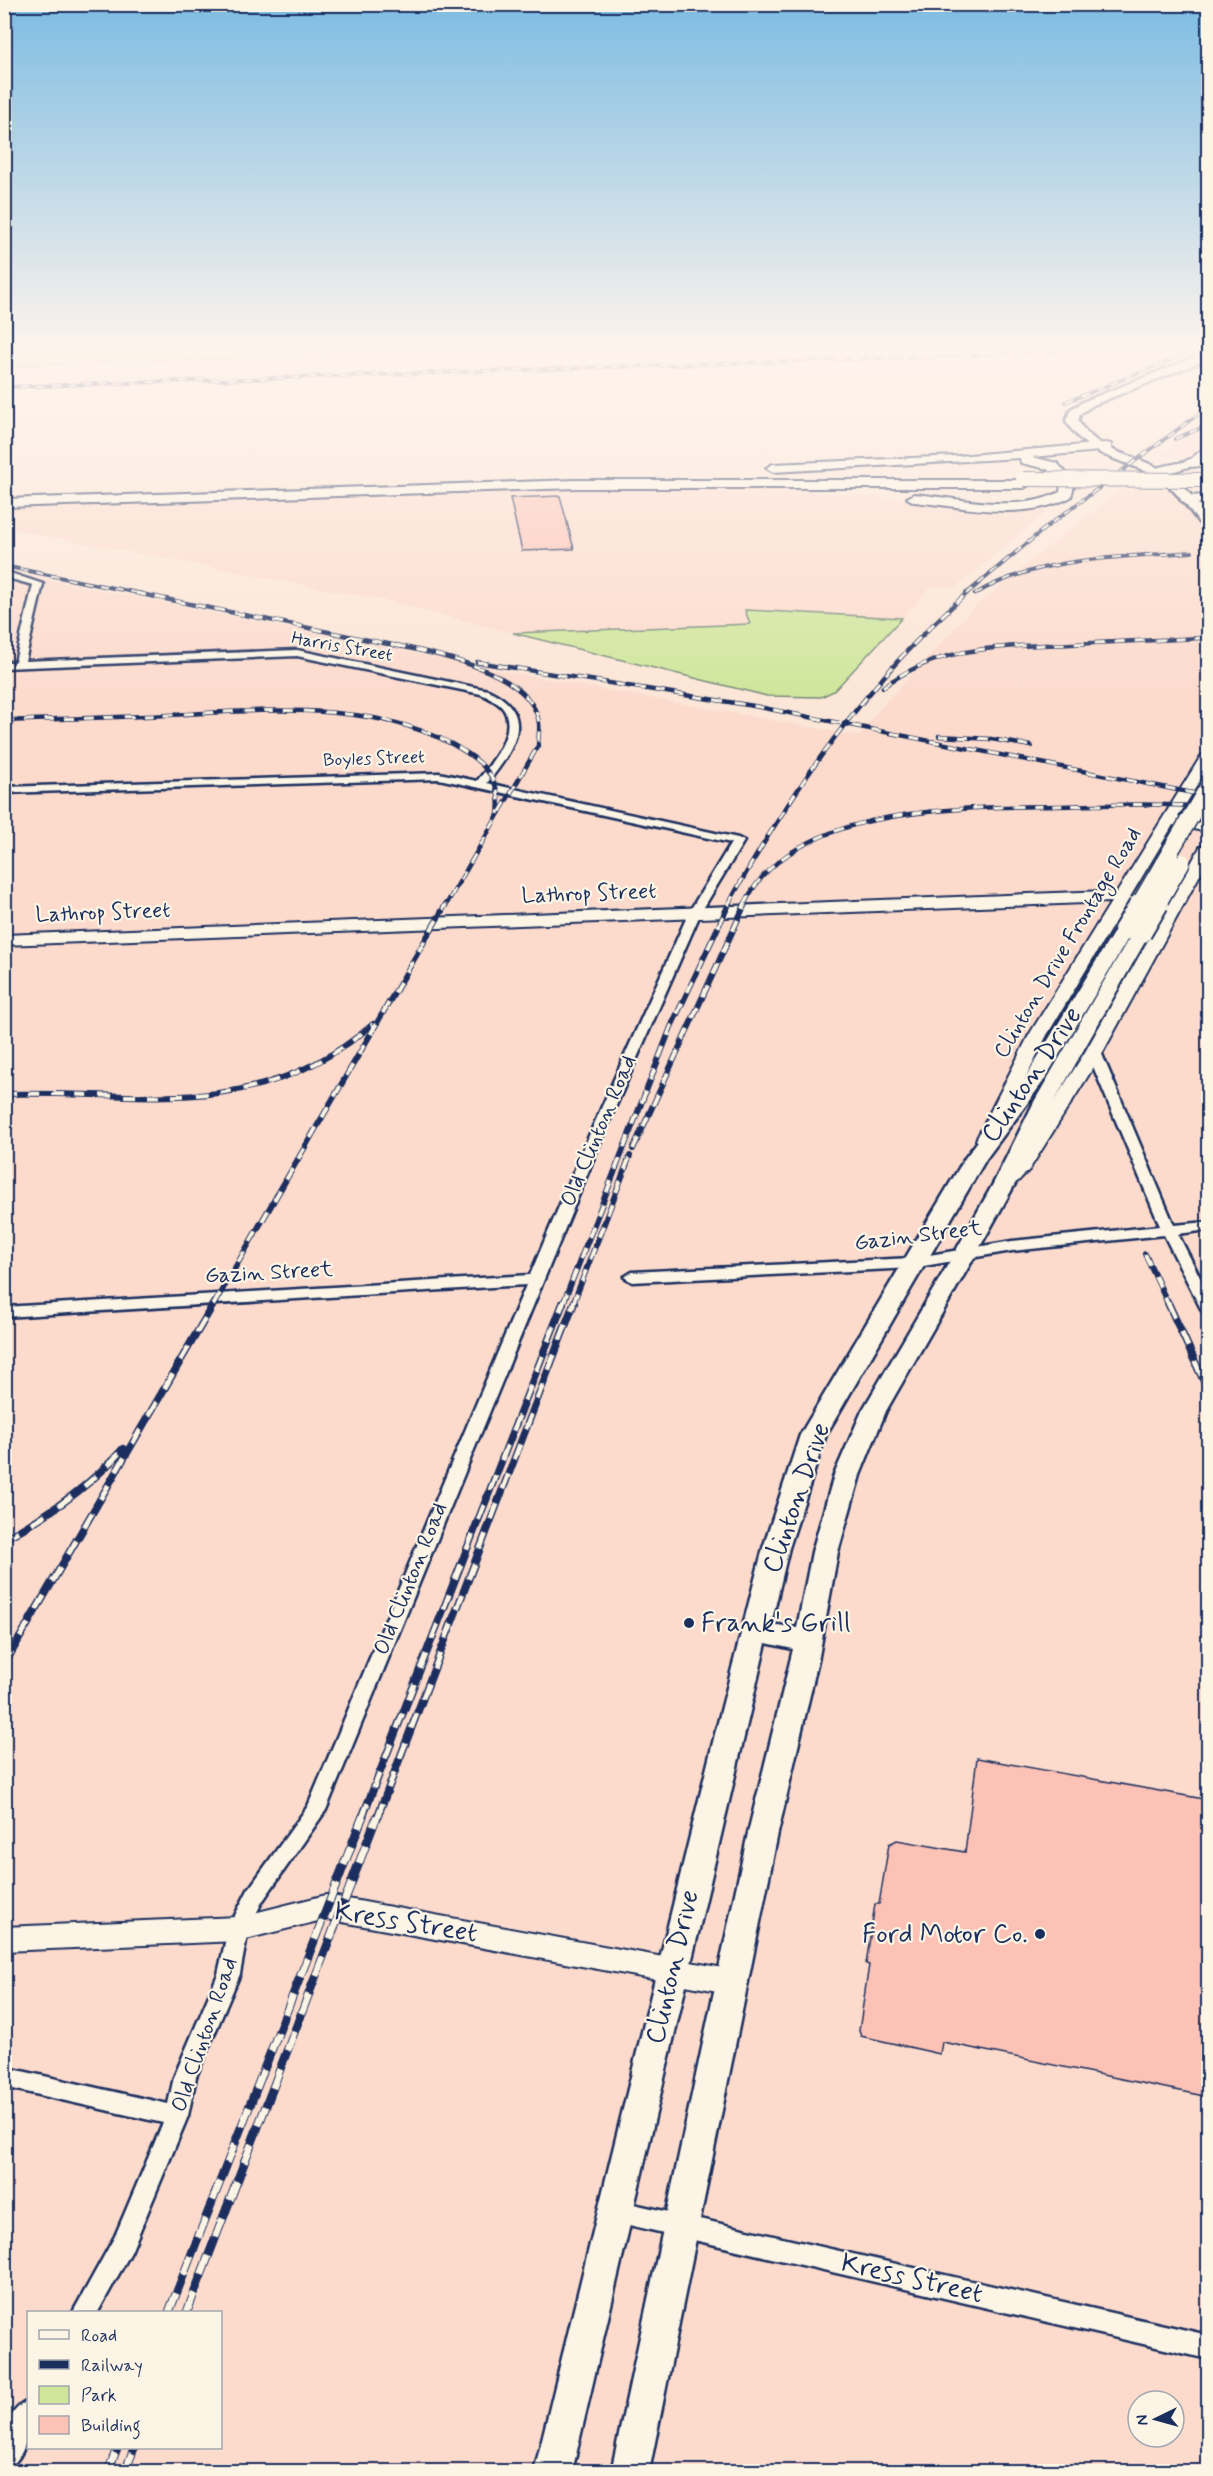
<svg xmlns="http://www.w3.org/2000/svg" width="1213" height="2476" viewBox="0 0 1213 2476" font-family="Mynerve,sans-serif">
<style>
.built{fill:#fcdbcd;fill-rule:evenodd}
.green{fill:#cfe69b;stroke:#758a7c;stroke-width:1.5}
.building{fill:#fdc2b6;stroke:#1b2f5e;stroke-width:1.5}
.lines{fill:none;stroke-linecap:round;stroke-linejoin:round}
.minor-casing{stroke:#1b2f5e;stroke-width:5}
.tertiary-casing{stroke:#1b2f5e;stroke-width:4}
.secondary-casing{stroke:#1b2f5e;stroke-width:5}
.primary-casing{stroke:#1b2f5e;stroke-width:4}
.minor{fill:#fcf5e5;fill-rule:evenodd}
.tertiary{fill:#fcf5e5;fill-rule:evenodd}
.secondary{fill:#fcf5e5;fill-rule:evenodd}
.primary{fill:#fcf5e5;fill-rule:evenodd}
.rail-far4-casing{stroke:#1b2f5e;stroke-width:4}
.rail-far3-casing{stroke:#1b2f5e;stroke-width:4.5}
.rail-far2-casing{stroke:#1b2f5e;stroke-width:6}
.rail-far1-casing{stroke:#1b2f5e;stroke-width:8}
.rail-casing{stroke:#1b2f5e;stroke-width:9}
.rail-far4{stroke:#fcf5e5;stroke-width:2;stroke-dasharray:8;stroke-linecap:butt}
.rail-far3{stroke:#fcf5e5;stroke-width:3;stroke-dasharray:10;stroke-linecap:butt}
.rail-far2{stroke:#fcf5e5;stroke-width:4;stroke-dasharray:12;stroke-linecap:butt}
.rail-far1{stroke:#fcf5e5;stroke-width:5;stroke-dasharray:16;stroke-linecap:butt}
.rail{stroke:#fcf5e5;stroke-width:7;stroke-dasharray:20;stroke-linecap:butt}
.secondary-bridge-far1-casing{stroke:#1b2f5e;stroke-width:19;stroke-linecap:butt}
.secondary-bridge-casing{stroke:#1b2f5e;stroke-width:24;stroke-linecap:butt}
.primary-bridge-casing{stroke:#1b2f5e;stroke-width:16;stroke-linecap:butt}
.secondary-bridge-far1{stroke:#fcf5e5;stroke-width:16}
.secondary-bridge{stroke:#fcf5e5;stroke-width:20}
.primary-bridge{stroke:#fcf5e5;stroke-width:14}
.poi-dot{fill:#1b2f5e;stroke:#fcf5e5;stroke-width:2}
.labels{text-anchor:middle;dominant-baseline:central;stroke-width:4.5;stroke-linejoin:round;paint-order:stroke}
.far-street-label{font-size:18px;fill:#1b2f5e;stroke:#fcf5e5}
.street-label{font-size:22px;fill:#1b2f5e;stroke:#fcf5e5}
.near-street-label{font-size:27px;fill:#1b2f5e;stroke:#fcf5e5}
.near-poi-label{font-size:27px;fill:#1b2f5e;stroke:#fcf5e5;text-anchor:start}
</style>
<rect width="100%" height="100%" fill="#fce6d7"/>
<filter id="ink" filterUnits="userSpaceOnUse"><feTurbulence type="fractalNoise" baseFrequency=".0167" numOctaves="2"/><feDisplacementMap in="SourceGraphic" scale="12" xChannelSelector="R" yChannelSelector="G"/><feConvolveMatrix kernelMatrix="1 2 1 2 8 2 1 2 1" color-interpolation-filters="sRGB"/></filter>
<g filter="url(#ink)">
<path class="built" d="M1208,417V460L1161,456Z
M706,486L786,489L1048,511L956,587H931L902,618L745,610L750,624L513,633L388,601L5,528L9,507L564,487Z
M1120,489H1171L1183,503L1208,504V2471H5L4,577L30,576L508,672L859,736L876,713L973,608ZM28,2312H220V2448H28ZM1138,2401H1174V2437H1138Z"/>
<path class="green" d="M13,352H445L9,365Z
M745,610L902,618L834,691L821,697L767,696L513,633L750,624Z"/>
<path class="building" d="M560,496L574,549L522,551L510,498Z
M977,1758L1209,1800V2097L942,2042L940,2054L861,2036L859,2031L869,1965L866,1964L875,1904H879L889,1844L897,1840L965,1852Z"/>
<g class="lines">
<g class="minor-casing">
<path id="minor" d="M4,571L43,584L25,661L297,650L488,690C538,713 514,751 487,783L738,838L744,841L701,912L605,1131L326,1810L262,1902L248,1930L240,1974L196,2077L188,2116L131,2252L98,2312H73L115,2236L163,2123L4,2087V2067L168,2104L174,2077L218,1974L228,1929L248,1890L308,1806L526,1285L4,1317V1307L530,1275L591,1131L689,912L731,843L439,779L4,793V787L439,773L477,781C491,764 517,733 504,710C499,702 489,698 481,694L297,656L4,668V662H15L33,585L4,577Z
M1094,1048L1101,1052L1174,1225L1208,1222V1230L1178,1234L1208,1293V1312L1202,1311L1164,1235L1012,1251L912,1268L632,1282L624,1277L632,1272L912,1258L1012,1241L1160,1226L1087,1052Z
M616,2200L1208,2335V2359L616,2222L608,2219L604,2211L608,2203Z
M28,2401C30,2424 29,2459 4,2470C4,2446 2,2412 28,2401Z"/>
</g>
<g class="tertiary-casing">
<path id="tertiary" d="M1208,445V453L1196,465L1157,476L1152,473L1159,467L1188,461Z
M1208,752V767L1178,817L1208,824V832L1173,825L1130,897L1168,905L1200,847L1208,842V860L1103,1052L1029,1170L1017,1182L1010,1184L1001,1178L1015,1163L1085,1052L1163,914L1125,905L1047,1035L994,1140L985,1146L976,1140L1029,1035L1111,902L4,945V935L1106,891L1116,894L1201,756Z
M326,1895L734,1970L744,1973L748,1982L744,1991L734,1994L326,1919L238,1941L4,1951V1927L238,1917Z"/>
</g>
<g class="secondary-casing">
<path id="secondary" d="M1208,352V359L1093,405L1080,414L1078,421C1099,456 1139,453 1170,475C1186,486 1197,503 1208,517V529L1203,528C1190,511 1177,490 1159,479C1124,456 1091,462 1066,421L1071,409L1085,401Z
M1124,924L1133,930L1043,1082L986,1159L826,1435L789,1548L771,1624L797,1628L812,1552L834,1475L862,1411L954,1254L993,1184L1035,1100L1132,933L1141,927L1148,929L1150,933L1055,1100L1015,1184L976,1254L886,1411L860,1475L838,1552L819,1656L778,1833L649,2472H611L748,1833L793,1649L766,1643L572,2472H534L715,1734L763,1548L800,1435L965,1158L1024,1080L1115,930Z"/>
</g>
<g class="primary-casing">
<path id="primary" d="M1106,443L1111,444V450L1032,457L1057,463L1075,482L1071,497C1023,522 965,507 914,502L907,498L914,494C960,498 1017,514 1060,492L1061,483L1047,469L1021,463L1020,458L773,472L766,468L773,464L958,456Z
M1208,457V465L1192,467L1185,463L1187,460Z
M576,480H1024L1031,484L1024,488H576L4,507V499Z
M1208,495V503L1187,504L1180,500L1187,496Z"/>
</g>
<use href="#minor" class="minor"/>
<use href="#tertiary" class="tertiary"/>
<use href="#secondary" class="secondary"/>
<use href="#primary" class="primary"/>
<g class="rail-far4-casing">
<path id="rail-far4" d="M4,387L1062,352
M1066,402L1191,352
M1175,439L1208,425
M4,566L143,594
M966,594L1049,525L1208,407
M975,594C1040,556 1119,558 1192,552"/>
</g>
<g class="rail-far3-casing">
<path id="rail-far3" d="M136,593L403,647
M975,594L977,593
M396,645C437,655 532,671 539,723C540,730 538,739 538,746L446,905
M477,662L754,706L1208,796
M883,687C942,644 1003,647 1072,644C1115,642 1158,640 1201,638
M4,721C51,719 98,718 146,716C246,712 379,695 467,753C490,768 502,787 498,814
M939,736L991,739L1031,746
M728,905C792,789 867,681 967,593
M744,905C790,805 961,808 1054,806C1105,805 1156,803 1208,807"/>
</g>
<g class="rail-far2-casing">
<path id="rail-far2" d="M4,1094C141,1090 258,1124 373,1024
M633,1149L745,904
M1145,1254L1168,1304
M214,1304L446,904
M563,1304L671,1027L729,904
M573,1304L630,1156"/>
</g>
<g class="rail-far1-casing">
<path id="rail-far1" d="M1168,1303L1208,1390
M4,1539C49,1515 89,1487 123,1449
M4,1665L214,1303
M362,1818L563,1303
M377,1818L574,1303"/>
</g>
<g class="rail-casing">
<path id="rail" d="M169,2312L363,1816
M187,2312L377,1816
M108,2472L117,2448
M125,2472L134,2448"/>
</g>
<use href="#rail-far4" class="rail-far4"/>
<use href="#rail-far3" class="rail-far3"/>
<use href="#rail-far2" class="rail-far2"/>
<use href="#rail-far1" class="rail-far1"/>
<use href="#rail" class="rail"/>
<g class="secondary-bridge-far1-casing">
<path id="secondary-bridge-far1" d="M1139,905L1208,787
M1157,905L1182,862"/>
</g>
<g class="secondary-bridge-casing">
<path id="secondary-bridge" d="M1124,930L1140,904
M1141,933L1158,904"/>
</g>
<g class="primary-bridge-casing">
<path id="primary-bridge" d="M1023,479L1208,480"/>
</g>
<use href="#secondary-bridge-far1" class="secondary-bridge-far1"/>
<use href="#secondary-bridge" class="secondary-bridge"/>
<use href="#primary-bridge" class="primary-bridge"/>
</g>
</g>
<linearGradient id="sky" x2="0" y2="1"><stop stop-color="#7dbce2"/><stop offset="0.5" stop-color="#fef4ed"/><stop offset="1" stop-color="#fef4ed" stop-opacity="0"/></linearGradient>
<rect width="1213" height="698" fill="url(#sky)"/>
<g class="poi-dot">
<circle cx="689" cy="1623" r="6"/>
<circle cx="1040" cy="1934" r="6"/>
</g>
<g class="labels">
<g class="far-street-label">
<text transform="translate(342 647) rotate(10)">Harris Street</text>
<text transform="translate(374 759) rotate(-2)">Boyles Street</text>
</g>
<g class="street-label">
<text transform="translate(589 894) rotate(-2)">Lathrop Street</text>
<text transform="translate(103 913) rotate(-2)">Lathrop Street</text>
<text transform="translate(1068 943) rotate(-59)">Clinton Drive Frontage Road</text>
<text transform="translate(599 1131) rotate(-67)">Old Clinton Road</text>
<text transform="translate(918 1236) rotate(-7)">Gazin Street</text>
<text transform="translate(269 1273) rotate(-3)">Gazin Street</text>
<text transform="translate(411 1579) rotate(-68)">Old Clinton Road</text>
<text transform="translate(205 2035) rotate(-71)">Old Clinton Road</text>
</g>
<g class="near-street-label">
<text transform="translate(1032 1075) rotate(-56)">Clinton Drive</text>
<text transform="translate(797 1498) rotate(-71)">Clinton Drive</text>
<text transform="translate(406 1923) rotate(9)">Kress Street</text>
<text transform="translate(673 1967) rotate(-77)">Clinton Drive</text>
<text transform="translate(912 2279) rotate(13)">Kress Street</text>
</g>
<g class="near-poi-label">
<text x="701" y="1623">Frank's Grill</text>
<text x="1028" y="1934" text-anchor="end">Ford Motor Co.</text>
</g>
</g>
<rect width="1213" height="2476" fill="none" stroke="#fcf5e5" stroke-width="24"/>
<rect x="12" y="12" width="1189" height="2452" fill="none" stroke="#1b2f5e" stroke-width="2" filter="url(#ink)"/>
<rect x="27" y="2311" width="195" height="138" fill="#fcf5e5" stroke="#a2a6af" stroke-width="1.5"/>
<rect x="39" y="2330" width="30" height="9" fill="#fcf5e5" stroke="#a2a6af" stroke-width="1.5"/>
<text x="81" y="2341" font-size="18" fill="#1b2f5e">Road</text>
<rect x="39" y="2360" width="30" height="9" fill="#1b2f5e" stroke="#a2a6af" stroke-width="1.5"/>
<text x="81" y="2371" font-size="18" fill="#1b2f5e">Railway</text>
<rect x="39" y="2386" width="30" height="18" fill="#cfe69b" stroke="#a2a6af" stroke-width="1.5"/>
<text x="81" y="2401" font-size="18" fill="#1b2f5e">Park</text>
<rect x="39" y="2416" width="30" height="18" fill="#fdc2b6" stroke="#a2a6af" stroke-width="1.5"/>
<text x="81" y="2431" font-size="18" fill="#1b2f5e">Building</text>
<g transform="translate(1156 2419) rotate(265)"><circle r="28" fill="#fcf5e5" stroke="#a2a6af" stroke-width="1.5"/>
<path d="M0-4.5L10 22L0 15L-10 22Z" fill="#1b2f5e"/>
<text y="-9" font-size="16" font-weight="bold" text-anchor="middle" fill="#1b2f5e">N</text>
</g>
</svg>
